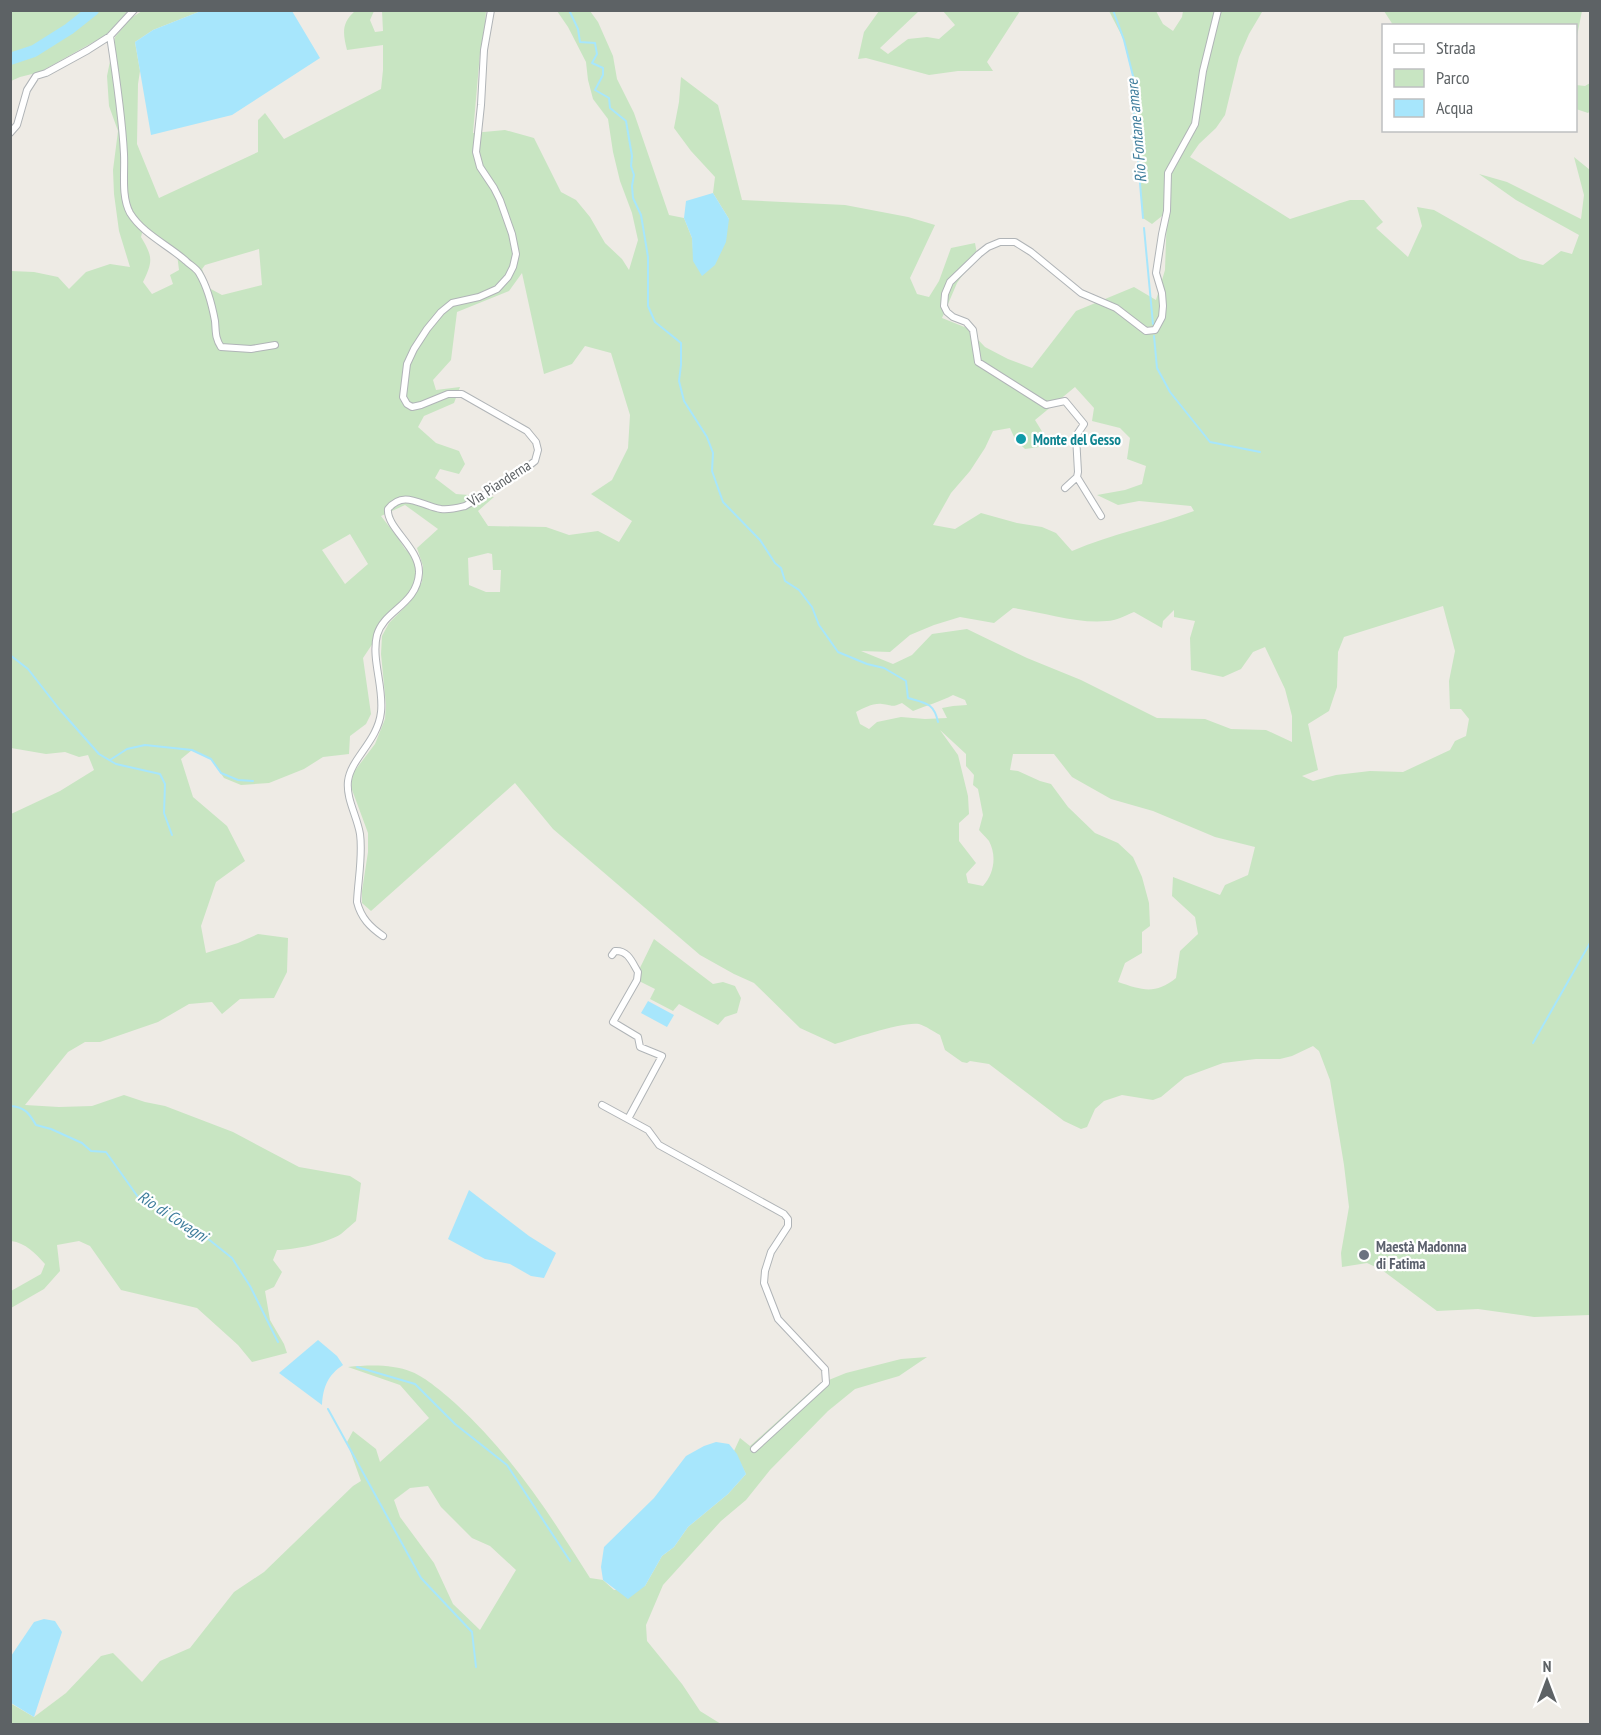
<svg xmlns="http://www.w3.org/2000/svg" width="1601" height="1735" viewBox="0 0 1601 1735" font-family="'PT Sans Narrow',sans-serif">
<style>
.green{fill:#c8e5c2;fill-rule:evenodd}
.water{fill:#a7e6fc}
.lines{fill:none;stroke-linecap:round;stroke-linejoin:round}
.stream{stroke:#a7e6fc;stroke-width:2}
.river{stroke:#a7e6fc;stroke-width:12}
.minor-casing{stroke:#b0b4b7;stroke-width:8}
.minor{stroke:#fff;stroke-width:6}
.culture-dot{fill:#0f9aa8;stroke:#fff;stroke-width:2}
.worship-dot{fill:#6b7280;stroke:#fff;stroke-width:2}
.labels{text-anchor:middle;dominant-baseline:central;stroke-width:4.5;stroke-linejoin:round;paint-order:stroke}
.culture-label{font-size:15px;font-weight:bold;fill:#0d838f;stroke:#fff;text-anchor:start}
.street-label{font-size:15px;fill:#5d6265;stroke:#fff}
.worship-label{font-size:15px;font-weight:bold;fill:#5b616d;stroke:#fff;text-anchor:start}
.water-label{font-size:16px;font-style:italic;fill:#3f7d9c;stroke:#fff}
</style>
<rect width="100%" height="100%" fill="#eeebe5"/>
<path class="green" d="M11,11H128L106,35L40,72L20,77L11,81Z
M142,11H201L153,30L135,42L140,71L138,84L137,144L159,198L258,152V120L265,113L284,139L381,89L383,70V45L347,50C343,34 341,23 355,11H374L370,20L375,32L383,31L382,11H486L485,24L480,53L473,133L505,130L534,138L561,192L576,200L590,217L605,243L622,259L629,270L638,240L632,213L620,181L613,152L608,119L593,99L588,80L586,62L568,27L557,11H590L598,22L613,56L617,79L634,113L669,215L684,218L692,238L694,261L729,219L713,193L715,177L691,151L674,128L679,102L681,77L718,105L742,200L845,205L908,217L935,225L910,278L917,294L929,297L939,281L951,248L975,243L977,254L957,283L942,318L967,328L985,347L1008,359L1032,368L1076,311L1134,287L1156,300L1165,270L1167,212L1152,224L1143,218L1133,103V76L1124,40L1109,11H1156L1163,24L1173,31L1182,17L1183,11H1264L1262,12L1249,34L1239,57L1225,115L1216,128L1199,144L1190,157L1290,219L1350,200H1364L1383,222L1376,228L1408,257L1422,226L1417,207L1434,210L1520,259L1543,265L1561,251L1572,254L1579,235L1516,200L1479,174L1507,182L1581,219L1584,195L1574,157L1590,170V1315L1534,1317L1478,1309L1437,1311L1382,1270L1367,1263L1342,1267L1341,1253L1349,1207L1344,1165L1330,1080L1319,1051L1313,1046L1292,1056L1280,1059H1256L1223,1063L1185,1077L1161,1097L1153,1100L1122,1095L1104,1101L1095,1109L1087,1127L1081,1129L1064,1121L989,1064L970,1061L967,1063L962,1062L945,1050L940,1035C934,1032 926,1026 919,1024C904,1021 851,1039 835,1044L800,1028L754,983L734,974L700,955L553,829L515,783L371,911L362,903V891L368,852V833L351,787L353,773L375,744L385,719L386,705L381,654L382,636L389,623L410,602L422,582L423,566L417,548L438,529L405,505L381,516L398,538L405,549L417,560V585L384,622L377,637L363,658L371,714L366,724L350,736L349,754L323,757L304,769L269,783L241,785L224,778L211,759L192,750L181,759L193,797L227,826L245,861L216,882L201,926L206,953L238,943L258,934L288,938L287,972L274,998L240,999L222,1014L212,1002L189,1004L158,1022L100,1042H85L68,1052L25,1105L59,1107L92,1106L124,1095L145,1102L165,1106L233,1132L299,1167L350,1176L361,1183L356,1221C351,1225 346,1230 341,1234C327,1243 294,1250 277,1250L273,1260L282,1272L274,1287L265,1291L270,1320L284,1344L287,1353L252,1362L238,1345L197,1308L121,1290L90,1246L79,1241L57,1245L60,1271L44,1289L11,1308V1291L41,1274L45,1264C35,1253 26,1243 11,1241V814L60,791L94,770L88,755L79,757L65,752L46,754L11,748V271L34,272L58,277L69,289L86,272L110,264L130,267L119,231L114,194L113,170L118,131L109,106L107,76L115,37L131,18ZM143,229L177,254L179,270L170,275L173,284L152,294L143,282C153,261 153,257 141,237ZM259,249L262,285L222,295L209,288L202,269L205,265ZM522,273L544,374L572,364L585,346L611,353L630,415L628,448L612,480L591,494L632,521L619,542L598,531L569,535L546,527L488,526L478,511L494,497L456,494L435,478L440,469L459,474L465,464L459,451L436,443L418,427L424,416L454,403L460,387L436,390L433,380L451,360L457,312L509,291ZM1075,387L1094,408L1092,421L1120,428L1130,438L1127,459L1146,466L1142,484L1125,490L1097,495L1118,505L1139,501L1191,506L1194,511C1154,526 1111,534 1072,551L1056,533L1042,527L1017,523L981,513L955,529L933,525L951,493L970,471L985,448L993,431L1010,428L1015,439L1025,449L1039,447L1046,438L1035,420ZM350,534L368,564L345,584L322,550ZM488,553L492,554L493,570H501L500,592H486L469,585L468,558ZM1443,606L1455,651L1449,681L1450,709H1461L1469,719L1466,736L1455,741L1450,750L1403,772L1370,771L1336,775L1313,781L1302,776L1318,770L1308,724L1329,711L1337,687L1338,652L1344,637ZM1013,608C1043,612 1077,624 1107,621C1116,621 1126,615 1134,612L1162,628L1163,621L1174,610V617L1195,621L1190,638L1191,670L1223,677L1241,669L1253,652L1265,647L1285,689L1292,716V742L1266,730L1231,729L1205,719L1157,718L1081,680L1027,658L967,629L932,634L912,655L893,664L861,651L890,652L910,635L934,625L960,617L994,623ZM953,695L965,700L967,705L953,706L942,708L947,718L925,719L901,717L877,722L869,729L860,724L856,712C864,708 873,703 882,704C892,705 891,708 902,703L913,711C927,705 940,702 953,695ZM940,730L966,754V766L974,775L973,785L978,789L983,815L979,830C982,834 986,837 989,841C997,856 994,874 983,886L968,883L966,874L976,863L959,841V823L969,814L968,796L958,755ZM1013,754H1054L1072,777L1111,799L1153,811L1215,837L1255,847L1248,875L1225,885L1220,895L1173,877L1172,896L1195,917L1198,934L1180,951L1176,978C1155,995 1142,990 1118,982L1125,963L1142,953V932L1150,926L1149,903L1142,877L1133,857L1118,843L1095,833L1068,807L1051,784L1040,781L1018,771L1010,770Z
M879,11H919L880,48L888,54L908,39L927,37L939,39L955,25L943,11H1020L987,62L993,71H958L929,75L866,58L858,59L864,32Z
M1523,11L1533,12L1534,10L1582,11L1576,41V26L1393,25L1384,11Z
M1590,83V111L1588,113L1576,109V85L1585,86Z
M654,939L713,984L723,982L735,986L741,998L737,1013L725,1017L718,1025L679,1004L673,1011L650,999L655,989L637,980L638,972Z
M927,1357L899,1376L855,1389L828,1411L770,1470L746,1500L721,1521L663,1585L646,1625L647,1641L682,1684L700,1711L721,1724H11L10,1703L34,1717L66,1693L101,1656L113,1653L142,1682L160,1661L190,1648L234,1592L264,1572L353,1486L361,1481L347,1442L353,1431L376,1449L380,1462L429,1418L400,1385L348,1367C369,1365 392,1364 412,1372C425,1377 445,1394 456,1404C511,1454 551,1516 590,1578L603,1580L614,1590L645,1586L662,1556L674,1547L688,1527L728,1494L746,1474L734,1451L740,1438L750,1446L819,1384L846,1373L901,1359ZM428,1486L441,1507L472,1538L490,1546L516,1570L480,1630L453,1604L434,1563L400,1517L394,1500L410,1488Z"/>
<path class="water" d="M201,11H292L320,58L232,115L151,135L135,42L153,30Z
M713,193L729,219L726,242L715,265L702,276L693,261L692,238L684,218L686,201Z
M648,1001L674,1015L667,1027L641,1013Z
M469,1190L529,1236L556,1253L544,1278L531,1276L510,1264L485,1259L448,1239Z
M318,1340L337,1356L343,1365C328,1375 323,1387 322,1405L279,1373Z
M716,1442L729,1444L737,1454L746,1474L728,1494L688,1527L674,1547L662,1556L645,1586L628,1599L603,1580L601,1567L604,1547L654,1498L686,1456L704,1446Z
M44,1619L55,1621L62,1632L34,1717L11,1703V1656L34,1622Z"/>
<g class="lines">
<path class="stream" d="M569,10L578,29L580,42L595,43L597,54L592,63L603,68V75L595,90L609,98L610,108L626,121L632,156L631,166L634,175L632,186L633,198L641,215L648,257V306L655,322L681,343V365L679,381L684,401L707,437L713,453L712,471L723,502L760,540L775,563L781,568L785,581L799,590L812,607L819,625L838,652L867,664L884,668L906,681L908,698C926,703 934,703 938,722
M1113,10L1124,40L1133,76V103L1143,218
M1144,228L1153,324
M1154,336L1157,368L1170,392L1210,442L1260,452
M10,655L28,669L60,710L99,754L116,764L160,774L165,784L164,813L172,835
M110,760L127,749L145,745L192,750L211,759L221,773L238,780L253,781
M1533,1043L1590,943
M10,1106C25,1107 29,1113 36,1125L51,1129L82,1143L91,1151L106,1152L138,1197L197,1230L232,1258L250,1286L278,1342
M357,1367L415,1384L455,1424L507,1465L570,1561
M328,1409L421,1578L472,1632L476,1667
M1590,1465V1475"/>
<path class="river" d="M10,59L34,51L69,29L93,10"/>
<g class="minor-casing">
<path id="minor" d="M110,36C116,75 122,115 124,154C125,173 121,196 130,213C143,234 168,245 186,261C190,265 196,268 199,273C208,288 212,305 215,321C216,332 215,338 221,347L251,349L275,345
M10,133L17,125L27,90L36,76L46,73L88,50L110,36L134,10
M1077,477L1101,516
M1065,488L1077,477L1078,472L1076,436L1084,424L1065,401L1046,405L978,362L973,330L966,322L953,317L947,312L944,306L945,294L950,282L979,254L988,247L1000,242H1015L1031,252L1081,293L1116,308L1146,331L1155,330L1162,317L1163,306L1162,293L1156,273L1162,234L1167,211L1168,173L1195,124L1203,71L1218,10
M383,936C370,927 361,918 357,902C358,879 363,856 360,834C357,816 346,799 348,781C351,758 378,741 381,712C384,687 371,659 377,635C384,610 417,605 419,573C420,548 386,528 388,509C404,489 421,506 441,509C450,510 457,508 465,506L516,476L535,461L538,450L536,442L527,431L462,394H448L421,405L412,407L407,404L403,397L407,364L414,349L427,329L441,312L452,303L479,297L497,289L508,277L513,267L516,254L512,234L500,200L494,188L480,167L476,152L481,105L484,50L491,10
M612,955L615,951C628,950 632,962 638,972L637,980L613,1022L638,1037L640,1047L662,1056L628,1119
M602,1105L648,1130L659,1145L784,1214L788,1219V1226L771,1252L765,1271L764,1283L778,1319L825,1369L826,1383L754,1449"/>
</g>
<use href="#minor" class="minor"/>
</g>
<circle class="culture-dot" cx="1021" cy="439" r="6"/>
<circle class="worship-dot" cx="1364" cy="1255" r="6"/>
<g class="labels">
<g class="culture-label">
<text x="1033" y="439">Monte del Gesso</text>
</g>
<g class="street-label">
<text transform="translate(499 483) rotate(-33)">Via Pianderna</text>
</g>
<g class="worship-label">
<text x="1376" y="1246">Maestà Madonna<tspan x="1376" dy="17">di Fatima</tspan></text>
</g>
<g class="water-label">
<text transform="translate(1136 131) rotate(-95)">Rio Fontane amare</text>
<text transform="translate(173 1216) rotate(33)">Rio di Covagni</text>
</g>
</g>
<rect width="1601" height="1735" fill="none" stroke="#5d6265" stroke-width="24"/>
<rect x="1382" y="24" width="195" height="108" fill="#ffffff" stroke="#bec0c1" stroke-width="1.5"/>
<rect x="1394" y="44" width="30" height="9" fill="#ffffff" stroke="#bec0c1" stroke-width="1.5"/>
<text x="1436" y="54" font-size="18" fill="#5d6265">Strada</text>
<rect x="1394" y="69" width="30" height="18" fill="#c8e5c2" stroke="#bec0c1" stroke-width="1.5"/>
<text x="1436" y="84" font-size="18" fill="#5d6265">Parco</text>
<rect x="1394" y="99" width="30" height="18" fill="#a7e6fc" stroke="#bec0c1" stroke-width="1.5"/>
<text x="1436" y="114" font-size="18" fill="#5d6265">Acqua</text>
<g transform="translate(1547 1681)" stroke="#ffffff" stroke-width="4.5" paint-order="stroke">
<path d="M0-4.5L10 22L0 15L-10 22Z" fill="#5d6265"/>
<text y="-9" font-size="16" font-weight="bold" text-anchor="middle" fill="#5d6265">N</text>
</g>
</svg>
